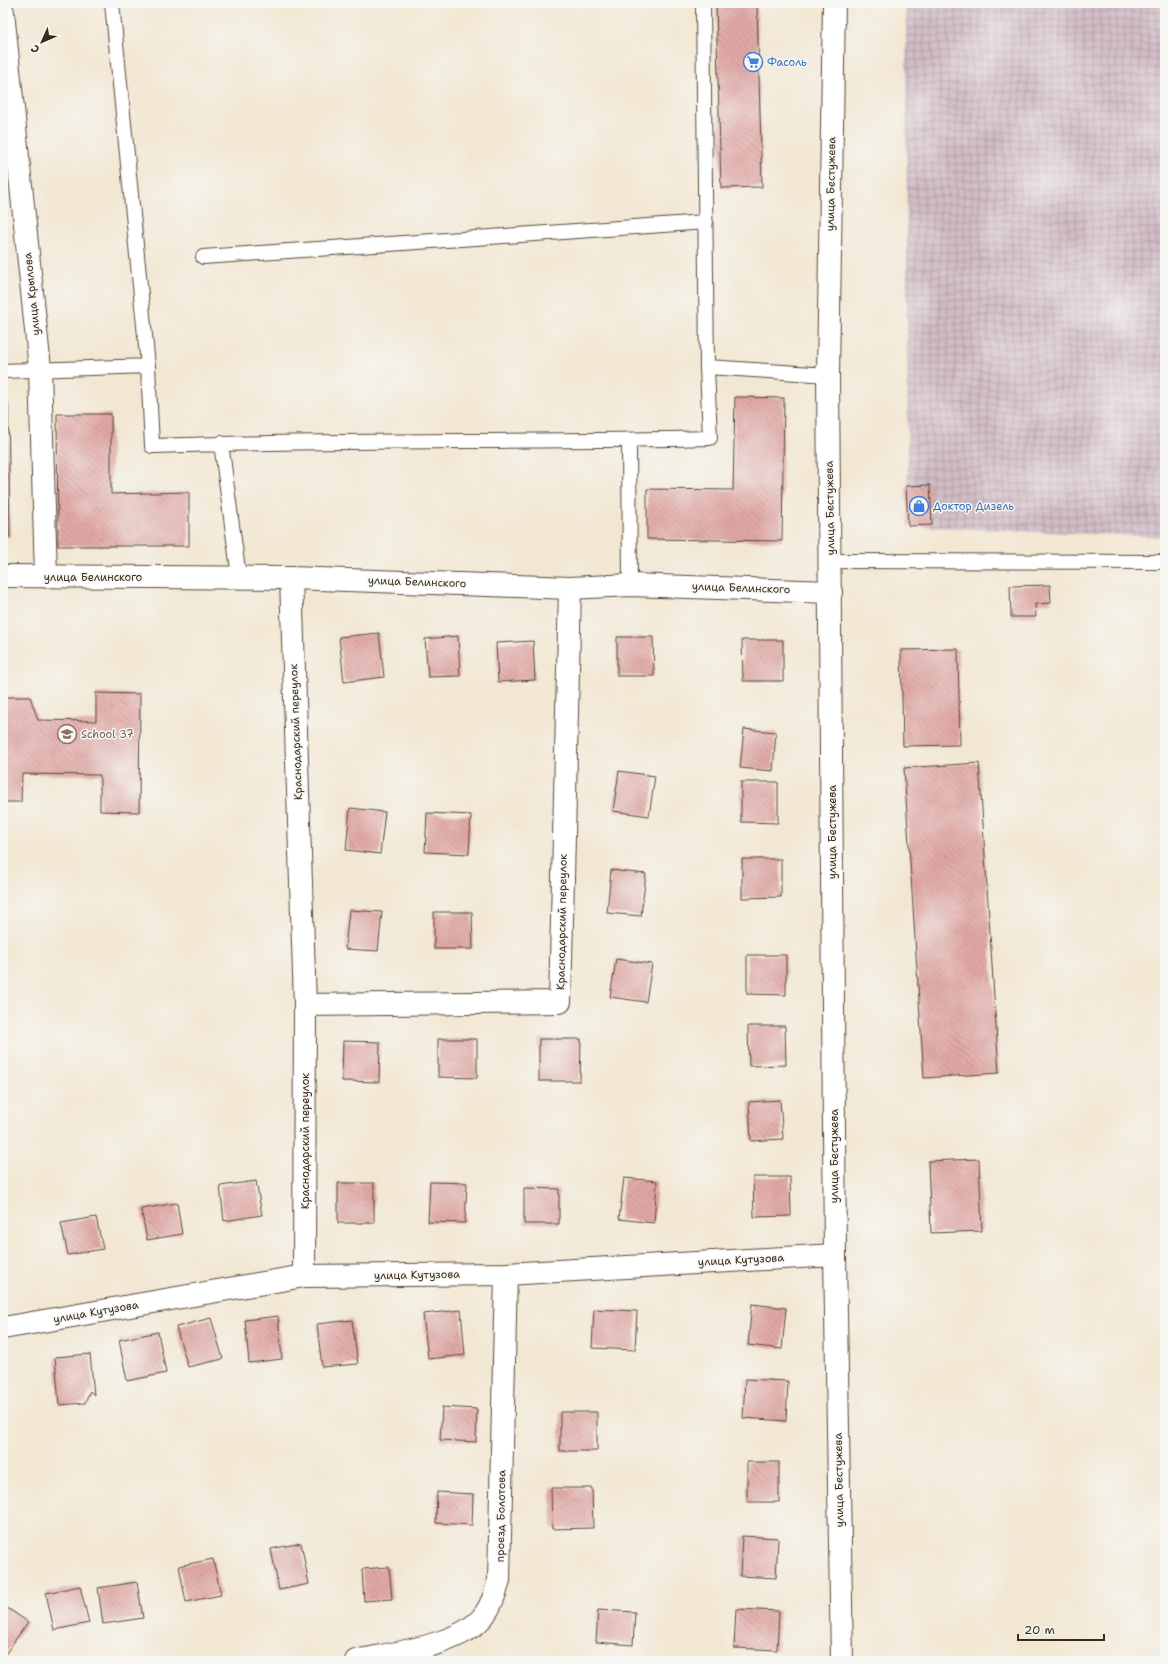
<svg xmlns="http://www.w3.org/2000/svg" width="1168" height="1664" viewBox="0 0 1168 1664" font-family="'Shantell Sans',sans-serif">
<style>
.industrial{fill:url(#industrial-grid)}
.building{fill:url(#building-back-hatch)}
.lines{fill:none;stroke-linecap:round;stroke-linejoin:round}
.service-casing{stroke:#564639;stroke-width:16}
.minor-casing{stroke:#564639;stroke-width:24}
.tertiary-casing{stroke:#564639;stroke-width:24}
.service{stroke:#fff;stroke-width:14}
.minor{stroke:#fff;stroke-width:22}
.tertiary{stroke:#fff;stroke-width:22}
.labels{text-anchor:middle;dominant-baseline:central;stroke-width:3;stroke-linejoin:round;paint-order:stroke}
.shop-label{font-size:11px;fill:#366cbe;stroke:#f6f6f2;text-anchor:start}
.street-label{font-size:11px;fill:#3b2a1e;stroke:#f6f6f2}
.education-label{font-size:11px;fill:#785e54;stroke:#f6f6f2;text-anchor:start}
</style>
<defs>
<pattern id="industrial-grid" width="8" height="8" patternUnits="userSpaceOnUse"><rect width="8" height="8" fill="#d2bdc7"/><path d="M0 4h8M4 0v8" fill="none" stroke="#ac9aa1"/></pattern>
<pattern id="building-back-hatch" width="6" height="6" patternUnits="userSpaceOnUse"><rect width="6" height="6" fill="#e1a9a6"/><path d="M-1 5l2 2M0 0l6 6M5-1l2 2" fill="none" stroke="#b88a87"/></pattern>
</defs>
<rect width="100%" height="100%" fill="#f6f6f2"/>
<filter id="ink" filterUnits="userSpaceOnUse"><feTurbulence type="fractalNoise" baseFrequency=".025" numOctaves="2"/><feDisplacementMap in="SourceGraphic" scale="8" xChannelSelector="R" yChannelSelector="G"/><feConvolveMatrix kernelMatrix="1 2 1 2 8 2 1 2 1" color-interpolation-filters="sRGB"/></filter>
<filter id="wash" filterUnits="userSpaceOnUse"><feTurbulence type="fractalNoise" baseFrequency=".012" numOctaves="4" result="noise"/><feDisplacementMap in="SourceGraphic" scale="16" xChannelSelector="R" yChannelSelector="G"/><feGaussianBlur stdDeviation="0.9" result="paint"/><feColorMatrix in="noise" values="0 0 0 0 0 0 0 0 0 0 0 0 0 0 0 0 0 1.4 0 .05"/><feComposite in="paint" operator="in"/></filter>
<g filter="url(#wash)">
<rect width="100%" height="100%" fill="#f2e7d3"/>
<path class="industrial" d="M906,3H1165V537L908,526Z"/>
<g id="blocks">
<path class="building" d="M716,3H757L762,187L721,188Z
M735,397L784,398L782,541L647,539V489L733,490Z
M3,402H8L10,537H3Z
M57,414H111V494L189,492V546H58Z
M930,485L932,525L908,526L906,486Z
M1050,585L1051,603L1035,604L1036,617H1011L1010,586Z
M379,633L384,677L344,682L339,637Z
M458,636L460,676L428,677L425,639Z
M617,637H653L654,676H617Z
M742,640H783V681H743Z
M533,641L535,680L498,682L496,643Z
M958,649L960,745L903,746L901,650Z
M96,693L140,694L139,812L100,811V775L22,774L21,802H3V697H30L38,720L96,721Z
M744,729L776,732L773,771L740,768Z
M979,763L999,1073L924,1078L904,768Z
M619,771L655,776L649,816L613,811Z
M741,782H778V823L741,822Z
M350,808L385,812L380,854L346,850Z
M427,813L471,815L469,854L425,852Z
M742,859H781V897L742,898Z
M611,870L646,874L641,916L607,913Z
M349,910L382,912L378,951L345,949Z
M434,912H472L473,949H434Z
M747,955H786V995L747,994Z
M616,959L652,964L646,1002L610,997Z
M748,1026H785L786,1065L749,1066Z
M438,1039H477V1078L438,1077Z
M539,1039H581L580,1081H539Z
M343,1041L380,1042L379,1082L342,1081Z
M780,1100L783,1139L751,1141L749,1102Z
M979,1159L982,1231L931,1233L928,1161Z
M753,1177H790L791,1216L754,1217Z
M624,1178L657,1181L654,1223L619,1219Z
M256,1181L262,1215L224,1221L220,1186Z
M430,1182L467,1183L465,1223L428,1222Z
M338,1183H374V1223H338Z
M524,1188L559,1189V1224H524Z
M177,1203L182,1234L147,1240L141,1209Z
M96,1217L103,1249L68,1255L61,1223Z
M752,1304L786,1308L782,1349L748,1345Z
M594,1309L637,1311L635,1350L592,1348Z
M461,1310L465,1355L428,1359L423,1314Z
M278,1316L282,1359L249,1363L245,1320Z
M211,1318L223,1359L188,1367L176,1327Z
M352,1320L358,1364L322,1367L317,1324Z
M158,1332L166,1373L127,1381L119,1340Z
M90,1354L94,1395L90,1391L85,1403L59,1405L55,1357Z
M745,1379L788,1381L786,1421L743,1418Z
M442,1407L477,1409L476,1442L440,1440Z
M560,1412H597V1451H560Z
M747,1462H779V1502H747Z
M551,1488H592L593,1528L552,1529Z
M437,1492L473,1494L472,1525L436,1523Z
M742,1536L778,1538L776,1578L740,1576Z
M301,1543L309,1584L279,1590L271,1549Z
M213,1559L221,1595L186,1602L179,1566Z
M389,1567L392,1599L364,1601L362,1569Z
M137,1582L143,1618L103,1624L98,1588Z
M80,1586L89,1623L54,1630L46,1593Z
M3,1605L28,1622L4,1656H3Z
M736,1609L779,1611L777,1650L734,1648Z
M598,1610L635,1612L633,1645L596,1642Z"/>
</g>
</g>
<g filter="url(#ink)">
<use href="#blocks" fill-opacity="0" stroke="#564639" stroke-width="1"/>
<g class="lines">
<g class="service-casing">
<path id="service" d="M112,3L148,366L152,446C338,439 524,443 710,438L707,367L703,3
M203,257L706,222
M707,367L828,375
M3,371L148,366
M629,440L630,585
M221,443L239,577
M830,561L1165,562"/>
</g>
<g class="minor-casing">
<path id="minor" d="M3,12L40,369L46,577
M3,576L291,578L570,588L630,585L831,592
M291,578L305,1005
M304,1276L305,1005L560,1002L570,588
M3,1328L304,1276L506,1274L835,1255
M356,1661C392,1653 463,1646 485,1614C492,1604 496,1592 499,1580L506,1274"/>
</g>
<g class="tertiary-casing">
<path id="tertiary" d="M834,3L828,375L835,1255L842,1661"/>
</g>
<use href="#service" class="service"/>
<use href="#minor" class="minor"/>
<use href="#tertiary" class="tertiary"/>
</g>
</g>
<defs>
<g id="supermarket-ring" transform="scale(1)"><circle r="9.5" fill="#f6f6f2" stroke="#3f7fe0" stroke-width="1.5"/><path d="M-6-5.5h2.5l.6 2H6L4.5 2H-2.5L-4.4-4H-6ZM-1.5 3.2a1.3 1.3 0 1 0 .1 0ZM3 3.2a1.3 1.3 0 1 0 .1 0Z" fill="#3f7fe0"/></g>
<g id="shop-ring" transform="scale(1)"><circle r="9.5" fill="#f6f6f2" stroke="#3f7fe0" stroke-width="1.5"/><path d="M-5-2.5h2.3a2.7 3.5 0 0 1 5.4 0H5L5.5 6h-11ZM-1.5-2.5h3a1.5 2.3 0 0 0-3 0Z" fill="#3f7fe0"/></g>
<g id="school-ring" transform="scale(1)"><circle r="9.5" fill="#f6f6f2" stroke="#8d6e63" stroke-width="1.5"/><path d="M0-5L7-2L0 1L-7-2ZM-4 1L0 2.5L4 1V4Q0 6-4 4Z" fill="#8d6e63"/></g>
</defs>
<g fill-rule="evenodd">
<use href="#supermarket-ring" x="753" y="62"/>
<use href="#shop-ring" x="919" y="506"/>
<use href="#school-ring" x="67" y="734"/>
</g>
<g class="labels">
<g class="shop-label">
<text x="767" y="62">Фасоль</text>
<text x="933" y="506">Доктор Дизель</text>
</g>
<g class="street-label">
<text transform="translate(831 184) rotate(-89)">улица Бестужева</text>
<text transform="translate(32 294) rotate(-96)">улица Крылова</text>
<text transform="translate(830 508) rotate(-91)">улица Бестужева</text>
<text x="93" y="577">улица Белинского</text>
<text transform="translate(417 582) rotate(2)">улица Белинского</text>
<text transform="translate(741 588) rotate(2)">улица Белинского</text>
<text transform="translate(296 732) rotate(-92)">Краснодарский переулок</text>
<text transform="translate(832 832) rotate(-90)">улица Бестужева</text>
<text transform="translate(562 922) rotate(-89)">Краснодарский переулок</text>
<text transform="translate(305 1141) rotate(-90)">Краснодарский переулок</text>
<text transform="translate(834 1156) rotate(-90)">улица Бестужева</text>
<text transform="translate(741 1260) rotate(-3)">улица Кутузова</text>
<text transform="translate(417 1275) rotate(-1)">улица Кутузова</text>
<text transform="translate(96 1312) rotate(-10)">улица Кутузова</text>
<text transform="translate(839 1480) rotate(-91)">улица Бестужева</text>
<text transform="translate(501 1516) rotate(-89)">проезд Болотова</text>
</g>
<g class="education-label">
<text x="81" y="734">School 37</text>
</g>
</g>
<rect width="1168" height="1664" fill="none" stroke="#f6f6f2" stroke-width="16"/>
<g transform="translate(42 42) rotate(225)" stroke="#f6f6f2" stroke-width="3" paint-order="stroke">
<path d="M0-3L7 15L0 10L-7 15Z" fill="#3b2a1e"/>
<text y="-6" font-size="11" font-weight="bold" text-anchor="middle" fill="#3b2a1e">С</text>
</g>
<path d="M1018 1634v6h86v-6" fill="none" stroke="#3b2a1e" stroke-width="2"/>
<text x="1024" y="1634" font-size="12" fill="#3b2a1e" stroke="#f6f6f2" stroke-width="3" paint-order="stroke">20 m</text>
</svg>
